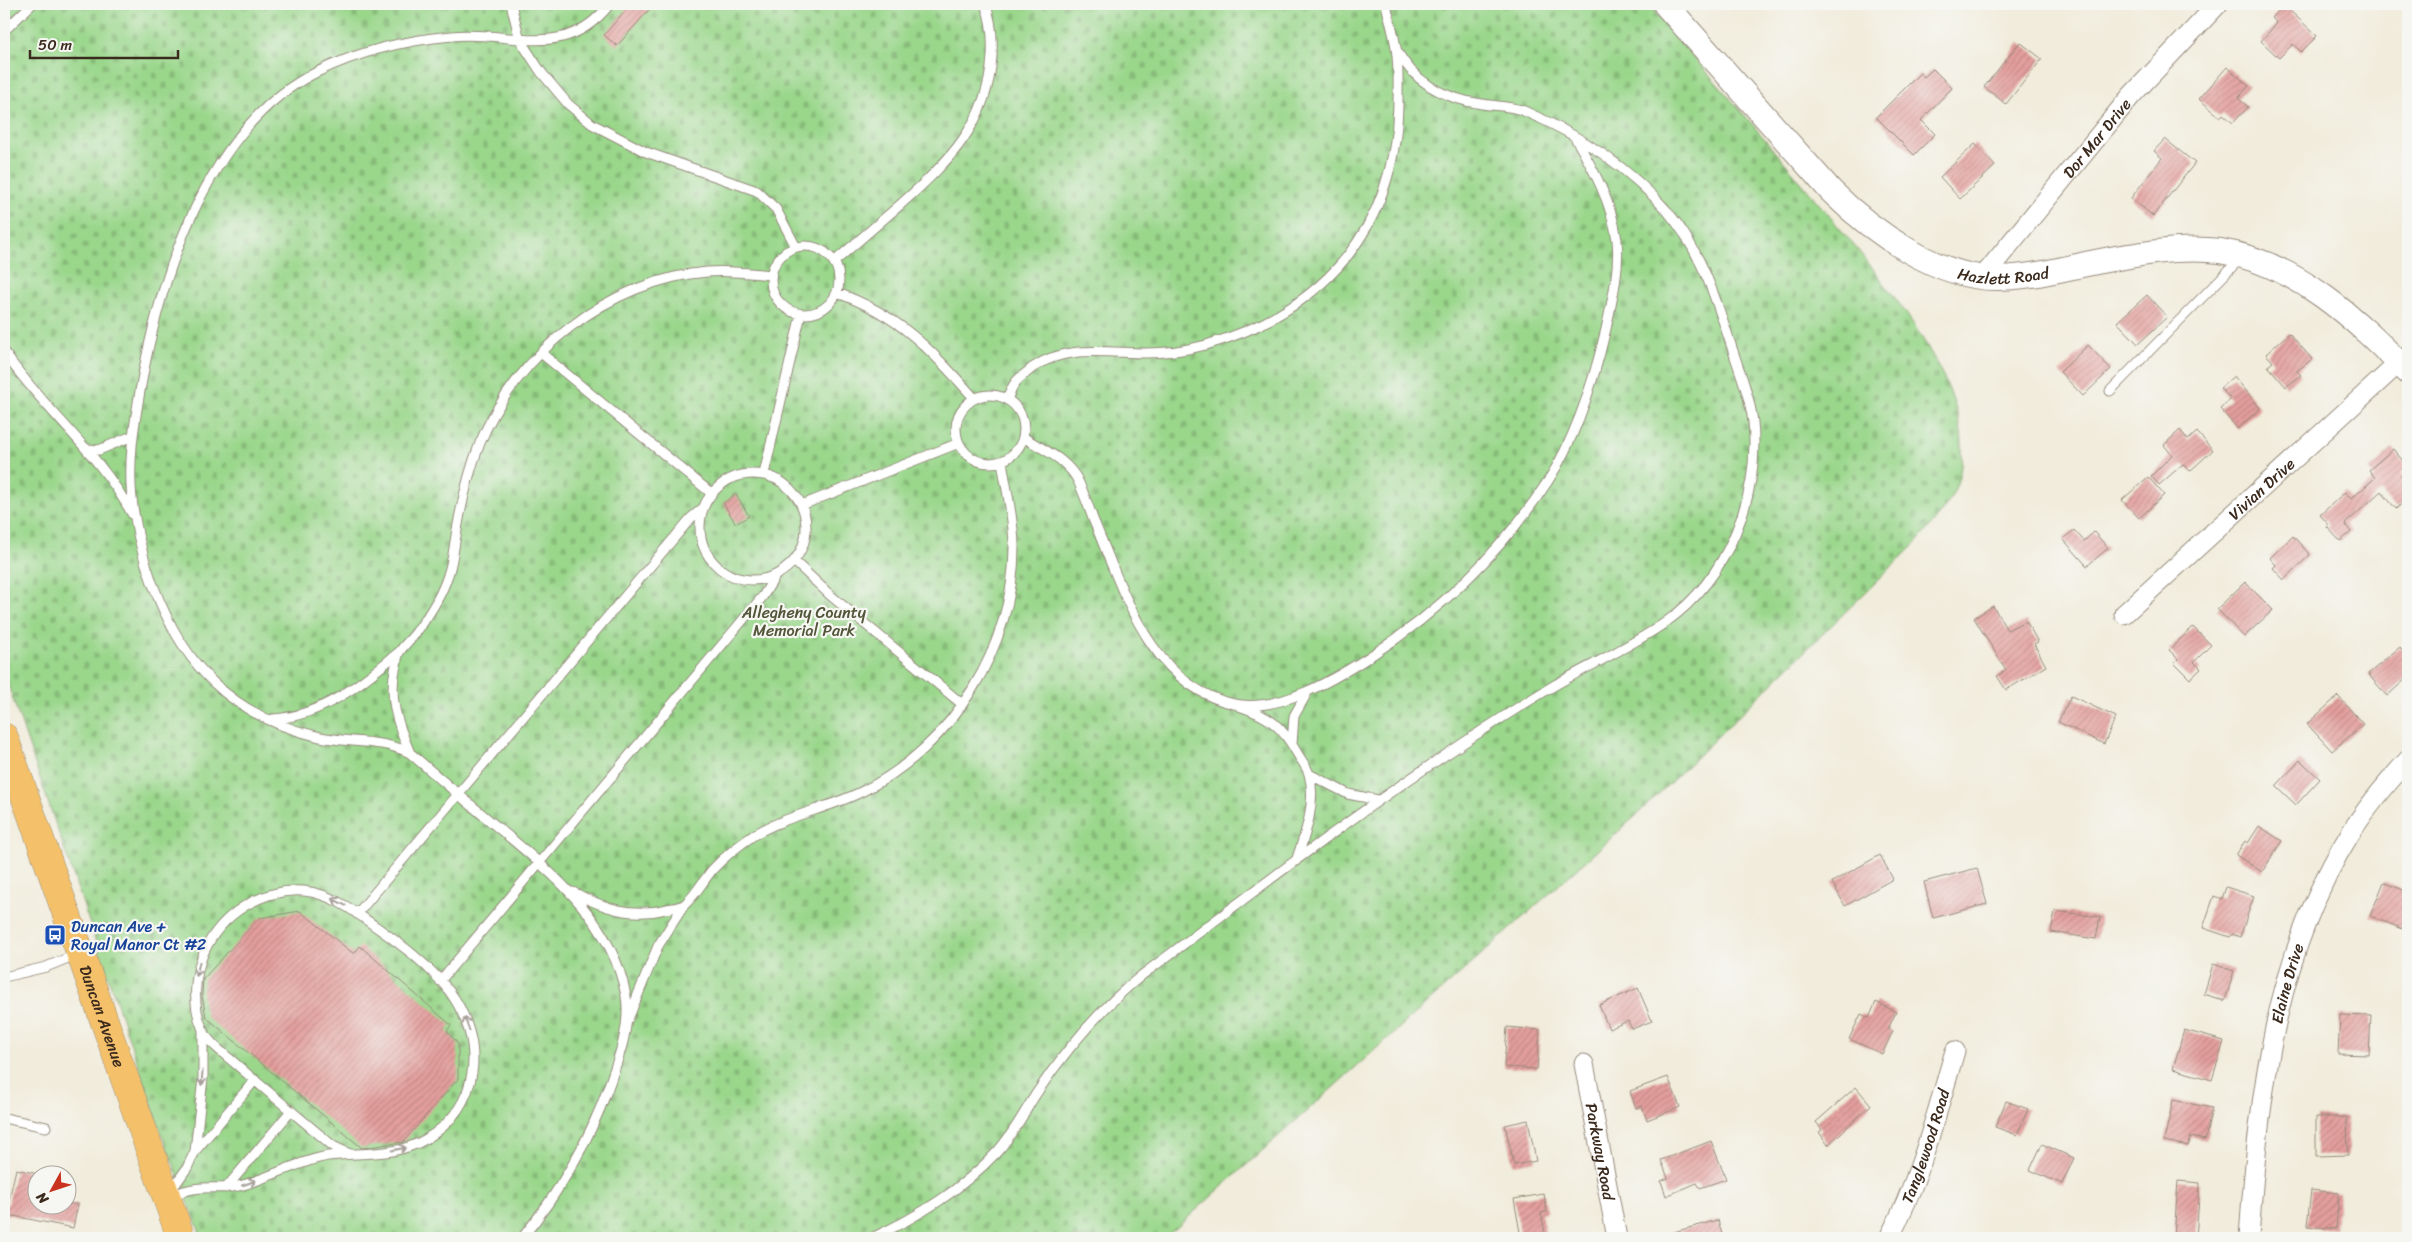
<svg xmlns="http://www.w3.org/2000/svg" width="2412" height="1242" viewBox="0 0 2412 1242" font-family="Sriracha,sans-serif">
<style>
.cemetery{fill:url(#cemetery-stones);stroke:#6a8054}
.building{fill:url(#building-hatch)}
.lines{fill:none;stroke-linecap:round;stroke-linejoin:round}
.service-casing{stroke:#968b7c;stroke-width:11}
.minor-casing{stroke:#968b7c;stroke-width:21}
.tertiary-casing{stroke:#968b7c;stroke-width:26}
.primary-casing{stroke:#968b7c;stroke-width:29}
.service{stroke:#fff;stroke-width:9}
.minor{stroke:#fff;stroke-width:19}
.tertiary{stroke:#fff;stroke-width:24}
.primary{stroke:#f4c16b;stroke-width:28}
.oneway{stroke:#a79f9a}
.labels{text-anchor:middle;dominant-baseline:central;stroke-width:4.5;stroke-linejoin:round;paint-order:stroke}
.street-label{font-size:16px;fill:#3b2a1e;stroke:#f6f6f2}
.park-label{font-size:16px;fill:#535539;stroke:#f6f6f2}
.transit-label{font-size:16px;fill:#164399;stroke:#f6f6f2;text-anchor:start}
</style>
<defs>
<pattern id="cemetery-stones" width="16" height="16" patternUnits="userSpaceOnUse" patternTransform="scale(1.25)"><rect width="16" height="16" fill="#9ad78b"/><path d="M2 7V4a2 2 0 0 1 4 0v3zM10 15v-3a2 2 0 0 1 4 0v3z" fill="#86b978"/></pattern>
<pattern id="building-hatch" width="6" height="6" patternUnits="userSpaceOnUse" patternTransform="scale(1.25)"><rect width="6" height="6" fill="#e49f9d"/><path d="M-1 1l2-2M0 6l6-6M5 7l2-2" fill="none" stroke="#ba827f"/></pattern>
</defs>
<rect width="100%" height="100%" fill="#f6f6f2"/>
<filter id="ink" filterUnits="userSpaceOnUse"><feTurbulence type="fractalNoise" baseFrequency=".02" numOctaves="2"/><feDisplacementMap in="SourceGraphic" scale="10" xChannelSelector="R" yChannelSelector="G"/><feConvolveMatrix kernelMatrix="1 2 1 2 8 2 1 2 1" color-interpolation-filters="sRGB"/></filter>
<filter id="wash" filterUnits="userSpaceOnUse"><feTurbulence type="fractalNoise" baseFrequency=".0096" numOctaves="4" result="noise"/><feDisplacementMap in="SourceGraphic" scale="20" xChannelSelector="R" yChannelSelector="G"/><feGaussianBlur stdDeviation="1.12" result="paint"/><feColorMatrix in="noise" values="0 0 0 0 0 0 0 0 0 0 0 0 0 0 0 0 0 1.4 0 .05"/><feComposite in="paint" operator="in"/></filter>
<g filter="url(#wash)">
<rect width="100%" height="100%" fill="#f1ecdb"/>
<path class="cemetery" d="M4,4H1648C1704,69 1761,133 1815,199C1866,260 1960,364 1962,446C1963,492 1944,509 1917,542L1638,814L1165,1238H202L161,1132L4,673Z"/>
<g id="blocks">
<path class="building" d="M631,4H654L617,46L604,35Z
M2284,5L2317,36L2301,52L2293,44L2279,58L2261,41L2277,23L2272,18Z
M2020,42L2042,59L2006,104L1984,87Z
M2227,67L2249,86L2238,98L2248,107L2233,123L2223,114L2220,117L2199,99Z
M1933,69L1952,88L1921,120L1935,134L1914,155L1876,117L1920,73L1924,77Z
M2165,139L2195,163L2153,216L2131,198L2162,158L2154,151Z
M1975,144L1995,166L1960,199L1940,177Z
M2147,295L2167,317L2138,344L2117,322Z
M2289,333L2312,359L2297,371L2301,375L2286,387L2268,366L2273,362L2266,354Z
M2088,345L2111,369L2083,396L2060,372Z
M2234,376L2260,408L2238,429L2220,409L2231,399L2220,388Z
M2180,430L2188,440L2197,432L2213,450L2190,471L2183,464L2159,485L2151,476L2172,455L2164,445Z
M2393,449L2408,467L2401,475L2408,483V498L2396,509L2381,491L2345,524L2351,532L2340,541L2327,527L2329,525L2320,515L2345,492L2351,499L2375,478L2369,470Z
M2148,477L2164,495L2139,518L2122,500Z
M736,494L749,516L736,524L723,503Z
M2074,530L2084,541L2094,532L2108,548L2087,566L2063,539Z
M2293,536L2310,555L2284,580L2273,568L2276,565L2270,558Z
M2245,582L2273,610L2244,637L2217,609Z
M1993,606L2007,630L2026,621L2038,642L2034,644L2046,666L2006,690L1997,676L2006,670L1974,618Z
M2193,627L2211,645L2194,662L2201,669L2190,679L2174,663L2178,659L2169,650Z
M2400,647L2408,656V677L2387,696L2368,674Z
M2071,696L2116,717L2104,744L2058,722Z
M2338,696L2363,724L2332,751L2307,724Z
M2300,760L2320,779L2296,805L2276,786Z
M2259,826L2282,841L2262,872L2236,855L2245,841L2248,843Z
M1880,855L1893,879L1845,906L1832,882Z
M1977,868L1987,904L1933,918L1924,882Z
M2384,882L2408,892V916L2403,929L2370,916Z
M2226,887L2254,896L2240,937L2232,934L2230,937L2203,928L2214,896L2222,899Z
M300,911L354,954L360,946L451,1025L447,1031L458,1044V1079L403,1142L362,1148L206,1017L202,995L203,979L259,918Z
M2055,911L2100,917L2096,939L2051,932Z
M2213,964L2234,971L2225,1001L2204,994Z
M1638,988L1652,1021L1632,1029L1628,1021L1609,1029L1599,1005Z
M1876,1002L1896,1012L1888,1029L1893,1031L1882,1054L1849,1039L1861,1014L1869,1018Z
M2340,1015L2371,1016L2369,1055L2338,1054Z
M1507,1027L1540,1030L1537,1069L1504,1067Z
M2184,1030L2224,1041L2212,1080L2173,1069Z
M1668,1077L1680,1107L1647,1120L1642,1106L1636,1108L1630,1091Z
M1856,1087L1871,1105L1828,1145L1819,1132L1822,1130L1816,1122Z
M2173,1100L2212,1108L2205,1140L2191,1137L2188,1146L2164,1141Z
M2006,1101L2028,1109L2017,1135L1995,1127Z
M2316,1117H2347L2348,1155L2316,1156Z
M1528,1120L1536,1161L1514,1165L1505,1125Z
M1711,1141L1726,1179L1700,1188L1697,1183L1666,1196L1661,1181L1668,1178L1661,1160Z
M2042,1144L2074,1158L2062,1184L2030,1170Z
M16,1169L38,1174V1204H78L73,1228L4,1214V1204H8Z
M2178,1181L2200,1183L2196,1238H2174Z
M2311,1190L2339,1193L2336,1229L2307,1226Z
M1544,1194L1547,1212L1541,1213L1546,1238H1521L1514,1199Z
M1718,1220L1723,1238H1670V1233Z"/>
</g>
</g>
<g filter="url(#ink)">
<use href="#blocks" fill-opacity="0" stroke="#968b7c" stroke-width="1"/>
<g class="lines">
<g class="service-casing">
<path id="service" d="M511,4L520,40L541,72L568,104L592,124L646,152L757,191L776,209L796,247
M4,31L32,4
M771 280a34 34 0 1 1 68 0a34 34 0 1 1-68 0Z
M834,262C856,243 878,224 901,204C948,162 988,124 992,56C993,38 992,21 985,4
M837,293C899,314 932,351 975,399
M4,352C43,409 99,452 132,514
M541,353L711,493
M2110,391L2240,259
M956 429a34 34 0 1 1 68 0a34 34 0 1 1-68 0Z
M1007,400C1009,395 1011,388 1015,383C1019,377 1027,373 1032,368C1066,344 1107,353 1146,353C1165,353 1187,350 1206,345C1324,311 1395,229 1398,105C1398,86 1399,66 1396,48C1394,33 1389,18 1386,4
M1023,437C1042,449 1063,457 1076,477C1083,490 1088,505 1093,519C1122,586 1149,686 1234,704C1278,713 1333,680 1369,657C1440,612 1502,551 1548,481C1577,436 1594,380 1606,329C1612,301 1620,269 1617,240C1612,203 1593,168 1574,136
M88,449L99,450L132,436
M700 527a53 53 0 1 1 106 0a53 53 0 1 1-106 0Z
M764,474L801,314
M802,505L959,443
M794,561L830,595L962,704
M1239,706C1269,716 1282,726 1297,753C1301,760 1307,767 1309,774C1317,802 1305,835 1296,861
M273,719C323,716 362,683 399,652
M1292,744L1294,716L1307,693
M410,753C397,723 388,697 396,665C397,661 397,655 400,651C405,644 412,638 417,631C429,615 442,594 448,575C453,561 454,545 457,530C462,501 469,471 480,443C517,353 609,280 707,272C728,270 750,273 771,275
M1309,774L1348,794L1378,800
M573,892C603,908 632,918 667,909C672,908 681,907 685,904C696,895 704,879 713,869C725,856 739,845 754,835C787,815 828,809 863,791C952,747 1014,647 1014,547C1014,518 1006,489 1002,461
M357,914L691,518L703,508
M4,977L46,967L78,954
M440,981L763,596L776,575
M628,1019L658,946L684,905
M4,1118L46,1127
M195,1151L255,1080
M226,1188L291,1111
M170,1192L187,1168L195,1151L203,1078V1030
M169,1196C177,1194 185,1190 193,1189C210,1186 227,1190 243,1185C271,1177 299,1161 328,1156C361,1152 396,1157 426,1139C481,1106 486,1042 450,992C430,966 402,945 375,926C354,911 332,894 304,891C262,888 221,914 204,952C194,975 192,1006 203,1030C209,1044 226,1055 237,1065C269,1093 301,1119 333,1146L350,1154
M522,1238C559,1193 588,1143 608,1088C618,1060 631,1027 626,996C613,923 556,876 502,831C471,805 440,779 410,753C382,739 349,743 320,737C280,728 242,710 213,682C170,641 143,571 134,513C126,468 134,424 142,380C162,271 210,124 317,72C358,52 407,40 452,36C514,30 563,63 610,4
M872,1238C919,1216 960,1191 996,1153C1013,1135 1023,1114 1036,1094C1066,1049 1100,1009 1142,975C1241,902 1338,826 1441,758C1478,733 1516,708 1555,685C1592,664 1632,646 1666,622C1728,578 1760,496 1753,422C1750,400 1743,380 1736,360C1719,309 1704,254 1668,212C1628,166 1580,135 1524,111C1511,106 1496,106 1482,104C1445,99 1414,83 1396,49"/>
</g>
<g class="minor-casing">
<g id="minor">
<path id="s1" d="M1982,278L2131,96L2218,4"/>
<path id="s2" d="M2124,614L2399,363"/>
<path id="s3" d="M1584,1064L1617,1238"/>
<path id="s4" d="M1889,1238C1920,1179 1936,1115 1955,1051"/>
<path id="s5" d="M2249,1238C2258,1100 2275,954 2350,834C2366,808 2387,783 2408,760"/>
</g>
</g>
<g class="tertiary-casing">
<g id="tertiary">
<path id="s6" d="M1665,4L1831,191C1871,231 1940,280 1999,278C2042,277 2086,262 2129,256C2159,251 2190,247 2220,251C2297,263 2355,319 2408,372"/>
</g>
</g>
<g class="primary-casing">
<g id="primary">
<path id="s7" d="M4,737L181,1238"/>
</g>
</g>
<use href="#service" class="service"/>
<use href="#minor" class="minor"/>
<use href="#tertiary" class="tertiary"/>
<use href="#primary" class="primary"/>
</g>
<defs><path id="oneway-shaft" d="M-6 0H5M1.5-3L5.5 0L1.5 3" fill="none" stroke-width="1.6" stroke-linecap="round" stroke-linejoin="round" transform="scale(1.25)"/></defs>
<g class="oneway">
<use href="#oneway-shaft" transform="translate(339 902) rotate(-152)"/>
<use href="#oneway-shaft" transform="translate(198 969) rotate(102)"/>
<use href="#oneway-shaft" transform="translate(467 1024) rotate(-110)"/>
<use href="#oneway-shaft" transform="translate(202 1078) rotate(94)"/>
<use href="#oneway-shaft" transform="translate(399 1149) rotate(-12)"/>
<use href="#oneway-shaft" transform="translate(249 1183) rotate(-19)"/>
</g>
</g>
<defs>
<g id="bus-square" transform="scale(1.125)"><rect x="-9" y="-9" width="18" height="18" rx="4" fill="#1a4fb4" stroke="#f6f6f2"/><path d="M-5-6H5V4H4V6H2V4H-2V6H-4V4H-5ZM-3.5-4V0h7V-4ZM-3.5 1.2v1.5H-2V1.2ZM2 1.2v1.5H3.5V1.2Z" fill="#fff"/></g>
</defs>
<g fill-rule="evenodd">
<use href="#bus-square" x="55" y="935"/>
</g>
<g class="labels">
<g class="street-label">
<text stroke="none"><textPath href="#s1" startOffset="181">Dor Mar Drive</textPath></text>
<text stroke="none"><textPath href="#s6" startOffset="448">Hazlett Road</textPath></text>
<text stroke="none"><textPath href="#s2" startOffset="186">Vivian Drive</textPath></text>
<text stroke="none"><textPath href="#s5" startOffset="258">Elaine Drive</textPath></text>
<text stroke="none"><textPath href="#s7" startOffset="296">Duncan Avenue</textPath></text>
<text stroke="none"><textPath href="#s4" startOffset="99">Tanglewood Road</textPath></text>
<text stroke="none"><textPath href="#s3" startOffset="89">Parkway Road</textPath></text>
</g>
<g class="park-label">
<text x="804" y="612">Allegheny County<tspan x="804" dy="18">Memorial Park</tspan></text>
</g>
<g class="transit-label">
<text x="71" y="926">Duncan Ave +<tspan x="71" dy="18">Royal Manor Ct #2</tspan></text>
</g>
</g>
<rect width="2412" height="1242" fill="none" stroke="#f6f6f2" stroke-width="20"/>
<g transform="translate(52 1190) rotate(230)"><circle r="24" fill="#f6f6f2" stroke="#aba49d"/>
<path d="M0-4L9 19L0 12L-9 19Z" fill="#c8321e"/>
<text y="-8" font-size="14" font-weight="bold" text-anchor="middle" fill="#3b2a1e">N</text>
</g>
<path d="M30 50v8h148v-8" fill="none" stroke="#3b2a1e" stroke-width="2.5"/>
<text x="38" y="50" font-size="15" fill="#3b2a1e" stroke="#f6f6f2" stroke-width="4" paint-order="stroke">50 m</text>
</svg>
